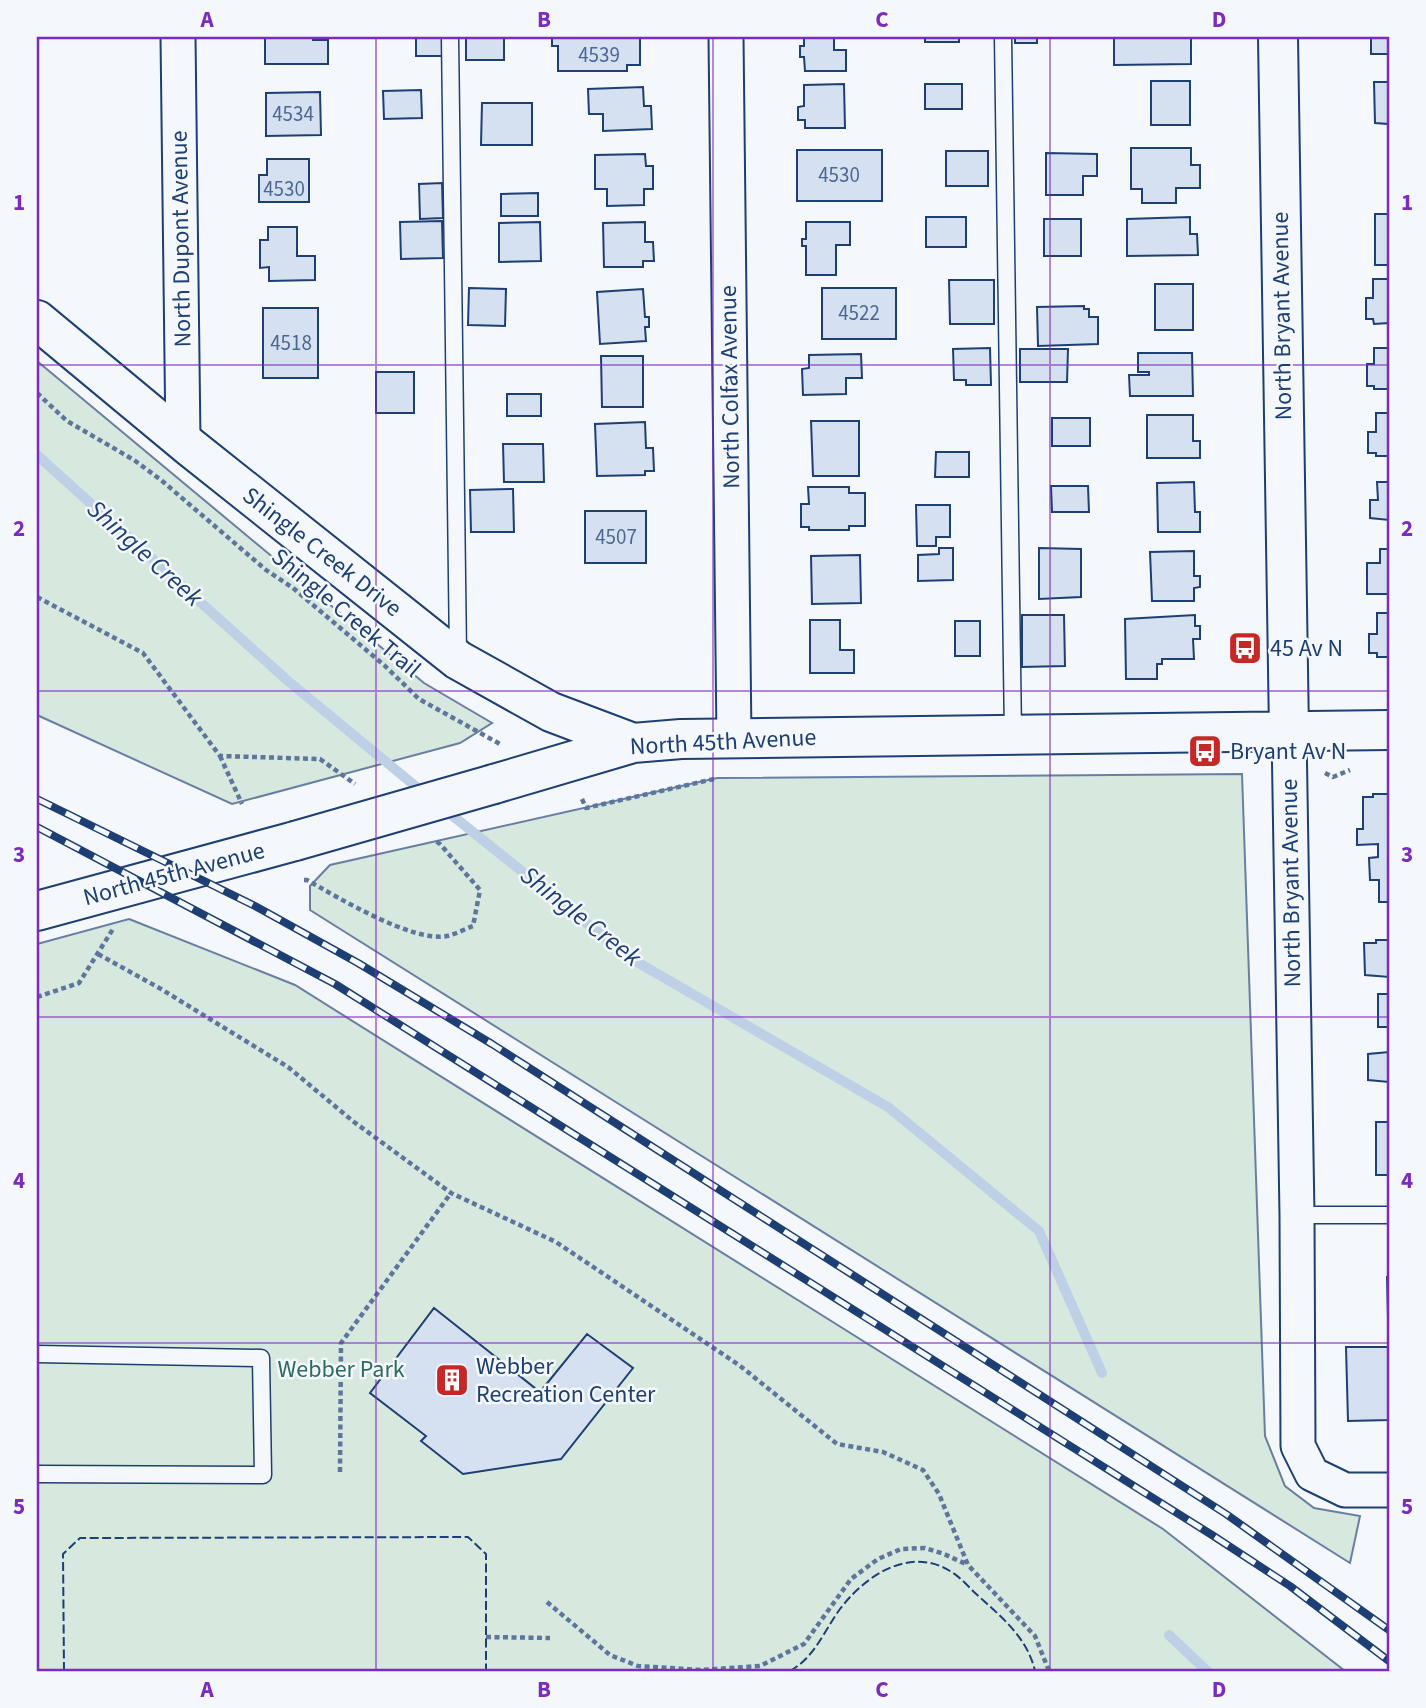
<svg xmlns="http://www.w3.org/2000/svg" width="1426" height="1708" viewBox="0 0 1426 1708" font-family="'Source Sans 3',sans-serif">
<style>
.green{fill:#d7e8df;stroke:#687fa3;stroke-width:2}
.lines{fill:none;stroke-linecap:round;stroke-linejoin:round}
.stream{stroke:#bed0e5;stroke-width:10}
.building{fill:#d5e0f0;stroke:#1d3f73;stroke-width:2}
.lane-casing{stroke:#1d3f73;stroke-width:19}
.street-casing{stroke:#1d3f73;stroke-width:37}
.secondary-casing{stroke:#1d3f73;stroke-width:42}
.path{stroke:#5e769c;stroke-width:4.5;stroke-dasharray:5 3.5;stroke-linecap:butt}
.lane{stroke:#f4f7fb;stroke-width:16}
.street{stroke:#f4f7fb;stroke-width:33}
.secondary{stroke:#f4f7fb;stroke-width:38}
.rail-casing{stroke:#1d3f73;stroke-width:8}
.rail{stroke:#f4f7fb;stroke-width:5;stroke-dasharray:16;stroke-linecap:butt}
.secondary-bridge-casing{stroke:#1d3f73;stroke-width:42;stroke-linecap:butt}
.secondary-bridge{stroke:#f4f7fb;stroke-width:38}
.fence{stroke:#1d3f73;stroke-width:2;stroke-dasharray:9 3.5;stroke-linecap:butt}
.grid{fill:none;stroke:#7b2cbf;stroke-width:2;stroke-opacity:0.55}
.labels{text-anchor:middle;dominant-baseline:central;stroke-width:5;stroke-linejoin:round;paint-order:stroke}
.number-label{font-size:21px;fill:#4b6792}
.street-label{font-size:24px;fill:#1d3f73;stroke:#f4f7fb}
.poi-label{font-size:24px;fill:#1d3f73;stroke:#f4f7fb;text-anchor:start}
.park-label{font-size:24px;fill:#2c6c60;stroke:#f4f7fb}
.water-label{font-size:26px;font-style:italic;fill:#1d3f73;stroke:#f4f7fb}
.neatline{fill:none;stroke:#7b2cbf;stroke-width:2.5}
.grid-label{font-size:23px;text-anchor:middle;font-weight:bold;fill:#7b2cbf}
</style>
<rect width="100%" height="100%" fill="#f4f7fb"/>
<path class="green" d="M37,361L424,683L492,723L460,743L232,804L37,715Z
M1242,774L1265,1436L1285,1486L1314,1508L1360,1516L1350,1563L310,910V886L330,865L717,778Z
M129,919L295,985L1163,1529L1345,1671H37V944Z"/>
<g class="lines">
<path class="stream" d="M37,455L288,681L425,794
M443,808L630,958L888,1107L1039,1231L1102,1373
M1169,1635L1207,1671"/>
</g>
<path class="building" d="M259,37H313V40H328V64H265V38Z
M416,37H442V56H416Z
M466,37H504V60H466Z
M552,37H640V65H627V71H558V46H552Z
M804,37H834V50H846V71H805L804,57H800V46H804Z
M925,37H959V42H925Z
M1015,37H1037V43H1015Z
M1114,37H1191V64L1114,65Z
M1371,37H1389V54H1371Z
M1151,81H1190V125H1151Z
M1374,82H1389V134L1388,124L1375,123Z
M844,84L845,128H805V120H798V107L804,106V85Z
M925,84H962V109H925Z
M643,87L644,106H651L652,129L603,131V114H589L588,89Z
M421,90L422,118L384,119L383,91Z
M320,92L321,135L266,136V93Z
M482,103H532V145H481Z
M1131,148H1191V165H1200V188H1176V203H1142V189H1131Z
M797,150H882V201H797Z
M946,151H988V186H946Z
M1046,153L1097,154V176H1083V195H1046Z
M645,154L646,166H653V189H644V205L607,206V189H595V155Z
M267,159H309V202H259V175H267Z
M442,183L443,218L420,219L419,184Z
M538,193V216H501V194Z
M1375,214H1389V265H1375Z
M926,217H966V247H926Z
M1190,217V234H1197L1198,255L1127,256V219Z
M1044,219H1081V256H1044Z
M442,221L443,258L401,259L400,222Z
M540,222L541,261L499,262V223Z
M645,222V242H653L654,261H643V267H604L603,223Z
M806,222H850V245H836V275H806V246H802V239H806Z
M268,227H297V256H315V280L269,281V267L260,268V240H268Z
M1373,279H1389V323L1374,324L1373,319H1366V298H1373Z
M949,280H994V324H950Z
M1155,284H1193V330H1155Z
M469,288L506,289L505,326L468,325Z
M822,288H896V339H822Z
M643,289L645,317H649V327H645L646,341L600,344L597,292Z
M1084,306V309H1089V317H1098V344L1038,346L1037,307Z
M263,308H318V378H263Z
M990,348L991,385H966V380H954L953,349Z
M1374,348H1389V389H1374V386H1367V364H1374Z
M1020,349H1068L1067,382H1020Z
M1138,353H1192L1193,396H1130L1129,375H1149V372H1138Z
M861,354L862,378H846V394L803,395L802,369L809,368V355Z
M601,356H643V407H602Z
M376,372H414V413H376Z
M507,394H541V416H507Z
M1376,413H1389V456H1376V453H1368V432H1376Z
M1147,415H1193V441H1200V458H1147Z
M1052,418H1090V446H1052Z
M811,421H859V476H813Z
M645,422L646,448H653L654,471H645V475L597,476L595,424Z
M503,444H543L544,482H504Z
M936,452H969V477H935Z
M1194,482L1195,512H1200V532H1158L1157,483Z
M1377,482H1389V520L1370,518V500H1378Z
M1051,486H1088L1089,512H1052Z
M808,487H849V493H865V526H849V530H809V527H801V504H809Z
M513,489L514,532H471L470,490Z
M916,505H950V537H936V546H917Z
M585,511H646V563H585Z
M939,548H953V580L918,581V555L939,554Z
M1039,548L1081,549V597L1039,599Z
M1380,549H1389V594H1367V563H1380Z
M1194,551V576H1200V587L1194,588V601H1152L1150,552Z
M860,555L861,603L812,604L811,556Z
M1377,613H1389V657H1377V653H1369V634H1377Z
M1022,615H1064L1065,666L1022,667Z
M1195,615V626H1200V639H1193L1194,659H1162V664H1157V679H1126L1125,619Z
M810,620H840V650H854V673H810Z
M955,621H980V656H955Z
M1373,794H1389V902H1379V880H1370L1369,858L1378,857V844L1357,845V829H1363V797H1373Z
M1376,940H1389V977L1365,975L1364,943H1376Z
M1378,994H1389V1027H1378Z
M1389,1052V1082L1368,1080V1054Z
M1376,1122H1389V1175H1376Z
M1387,1277H1389V1318H1388Z
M434,1308L540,1392L587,1334L633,1368L561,1459L463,1474L421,1441L426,1436L370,1393Z
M1346,1347H1389V1420L1348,1421Z"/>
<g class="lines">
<g class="lane-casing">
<path id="lane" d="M450,37L458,654
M1003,37L1013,735
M1297,1215H1389
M37,1354L261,1358L263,1475L37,1474"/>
</g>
<g class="street-casing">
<path id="street" d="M178,37L183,441
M726,37L734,738
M1289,732L1297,1215L1298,1446L1312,1474L1345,1490H1389"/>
</g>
<g class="secondary-casing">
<path id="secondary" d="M1278,37L1289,732
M37,320L190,447L458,660L551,712L633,743
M494,784L633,743L681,739L1389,730
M37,911L295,841"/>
</g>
<path class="path" d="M37,393L67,421L134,460L161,480L266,570L293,588L384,665L419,699L500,744
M37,597L143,653L220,756L320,759L355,784
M220,756L242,804
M1325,773L1333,777L1350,770
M582,799L586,808L714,779
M304,880H307C337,897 413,943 447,936C456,934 465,929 473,926L480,890L440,844L434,840
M98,954L161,989L288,1067L354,1122L451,1193L556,1242L739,1365L837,1444L883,1452L923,1470L939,1494L968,1565L1035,1636L1049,1671
M37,997L79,983L113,929
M340,1472L341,1343L451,1193
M547,1602L610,1655L638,1666L701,1670L760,1666L804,1644L851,1579L878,1559L901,1549L925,1548L944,1554L968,1565
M486,1637L550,1638"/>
<use href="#lane" class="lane"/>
<use href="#street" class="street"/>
<use href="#secondary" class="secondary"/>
<g class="rail-casing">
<path id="rail" d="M37,799L255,906L358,963L492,1044L1226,1514L1389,1630
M37,827L335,984L1212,1535L1290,1586L1389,1661"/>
</g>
<use href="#rail" class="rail"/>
<g class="secondary-bridge-casing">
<path id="secondary-bridge" d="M295,841L494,784"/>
</g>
<use href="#secondary-bridge" class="secondary-bridge"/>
<path class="fence" d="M64,1671L63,1554L80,1538L468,1537L486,1554V1671
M790,1671C815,1657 824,1631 840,1609C865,1576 909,1546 950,1571C959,1576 967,1585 974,1592C999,1615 1027,1636 1035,1671"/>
</g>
<path class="grid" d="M376,37V1671M713,37V1671M1050,37V1671M37,365H1389M37,691H1389M37,1017H1389M37,1343H1389"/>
<defs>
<g id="bus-square" transform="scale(1.75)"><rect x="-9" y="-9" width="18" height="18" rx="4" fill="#c62828" stroke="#f4f7fb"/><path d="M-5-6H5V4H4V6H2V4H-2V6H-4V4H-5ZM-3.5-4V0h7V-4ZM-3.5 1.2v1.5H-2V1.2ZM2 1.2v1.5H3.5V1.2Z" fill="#fff"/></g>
<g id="building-square" transform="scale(1.75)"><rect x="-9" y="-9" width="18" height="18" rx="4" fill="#c62828" stroke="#f4f7fb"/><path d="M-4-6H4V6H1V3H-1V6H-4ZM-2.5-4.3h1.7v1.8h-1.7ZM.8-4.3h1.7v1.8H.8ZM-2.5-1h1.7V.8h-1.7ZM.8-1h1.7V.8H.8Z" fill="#fff"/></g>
</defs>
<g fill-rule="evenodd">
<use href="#bus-square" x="1245" y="648"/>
<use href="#bus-square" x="1205" y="751"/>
<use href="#building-square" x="452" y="1380"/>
</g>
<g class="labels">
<g class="number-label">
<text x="599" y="55">4539</text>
<text x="293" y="114">4534</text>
<text x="839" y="175">4530</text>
<text x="284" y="189">4530</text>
<text x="859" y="313">4522</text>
<text x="291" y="343">4518</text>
<text x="616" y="537">4507</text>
</g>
<g class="street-label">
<text transform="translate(181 239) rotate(-91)">North Dupont Avenue</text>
<text transform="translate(1282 316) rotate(-91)">North Bryant Avenue</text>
<text transform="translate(730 387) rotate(-91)">North Colfax Avenue</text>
<text transform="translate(322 552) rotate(38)">Shingle Creek Drive</text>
<text transform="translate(346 613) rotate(40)">Shingle Creek Trail</text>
<text transform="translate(723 742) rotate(-3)">North 45th Avenue</text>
<text transform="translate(174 874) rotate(-15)">North 45th Avenue</text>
<text transform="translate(1291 883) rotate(-91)">North Bryant Avenue</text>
</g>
<g class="poi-label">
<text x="1270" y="648">45 Av N</text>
<text x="1230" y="751">Bryant Av N</text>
<text x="476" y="1366">Webber<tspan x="476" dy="28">Recreation Center</tspan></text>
</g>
<g class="park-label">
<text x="341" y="1369">Webber Park</text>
</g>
<g class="water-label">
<text transform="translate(145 553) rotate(42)">Shingle Creek</text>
<text transform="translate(581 916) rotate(38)">Shingle Creek</text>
</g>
</g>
<rect width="1426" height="1708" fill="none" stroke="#f4f7fb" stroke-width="77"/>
<rect x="38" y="38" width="1350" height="1632" class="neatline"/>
<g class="grid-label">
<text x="207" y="27">A</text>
<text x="544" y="27">B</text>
<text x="882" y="27">C</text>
<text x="1219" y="27">D</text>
<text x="19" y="210">1</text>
<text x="1407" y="210">1</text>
<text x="19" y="536">2</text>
<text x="1407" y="536">2</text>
<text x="19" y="862">3</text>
<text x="1407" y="862">3</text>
<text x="19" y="1188">4</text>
<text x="1407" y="1188">4</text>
<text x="19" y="1514">5</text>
<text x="1407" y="1514">5</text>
<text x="207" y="1697">A</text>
<text x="544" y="1697">B</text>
<text x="882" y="1697">C</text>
<text x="1219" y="1697">D</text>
</g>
</svg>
